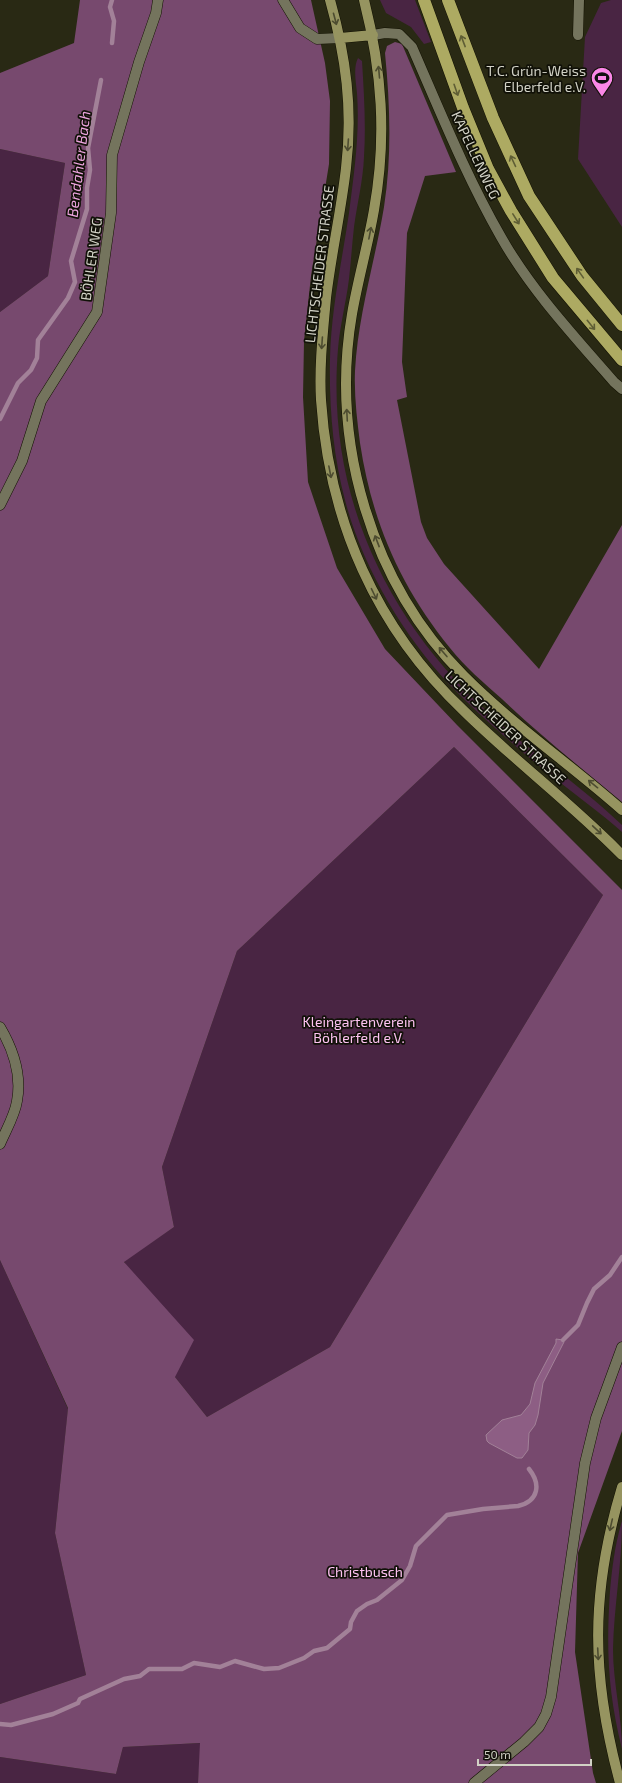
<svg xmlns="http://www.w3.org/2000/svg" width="622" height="1783" viewBox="0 0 622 1783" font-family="'Exo 2',sans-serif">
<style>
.green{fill:#492543}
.forest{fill:#77496e;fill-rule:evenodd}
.water{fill:#8d5e84;stroke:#a28198}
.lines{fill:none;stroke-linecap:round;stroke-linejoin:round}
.stream{stroke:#a28198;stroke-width:4.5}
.street-casing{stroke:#121101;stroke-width:11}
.primary-casing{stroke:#121101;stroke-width:11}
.highway-casing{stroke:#121101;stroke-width:13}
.street{stroke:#74745d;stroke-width:10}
.primary{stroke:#969460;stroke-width:10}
.highway{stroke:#adaa62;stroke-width:12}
.oneway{stroke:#4d4c30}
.oneway2{stroke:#5f5e35}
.labels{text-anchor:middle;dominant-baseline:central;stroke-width:3.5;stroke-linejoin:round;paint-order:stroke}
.poi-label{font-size:14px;fill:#d2d2c6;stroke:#111108;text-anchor:end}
.street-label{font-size:14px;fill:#d2d2c6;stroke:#111108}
.park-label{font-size:14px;fill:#fec3f2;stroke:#111108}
.water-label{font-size:15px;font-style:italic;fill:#eca4de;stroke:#111108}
</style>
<rect width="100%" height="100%" fill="#292914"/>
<path class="green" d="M380,0H415L431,42L424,44L411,27L386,13Z
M611,0H622V227L578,159L585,37L601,3Z
M358,58L362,61C364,93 366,125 364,157C363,181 357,204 354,227C352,244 351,262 349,279C346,303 340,325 338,349C326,492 385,620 491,715C533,754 581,786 622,825V832C601,813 578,797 556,779C519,750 482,718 449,684C403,635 362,566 345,500C333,455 329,406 330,359C331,310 342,261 349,213C354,173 360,134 357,93C356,82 353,68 358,58Z
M0,149L65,163L48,276L0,312Z
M454,747L603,895L330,1347L207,1417L175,1377L124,1261L174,1227L162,1167L237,951Z
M0,1260L68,1409L55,1533L86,1675L0,1704Z
M622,1521C622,1564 614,1606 613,1649C613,1683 622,1716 622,1749C608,1692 606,1650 610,1591C612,1568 615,1544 622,1521Z
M201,1743L198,1783H0V1757L116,1774L123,1747Z"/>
<path class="forest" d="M80,0H311L325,63L330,101L329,164L311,276L304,341L303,397L308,482L337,568L385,649L457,725L622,890V1431L578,1553L575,1652L593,1773L596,1783H198L200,1743L123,1747L116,1774L0,1757V1704L86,1675L55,1533L68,1408L0,1260V312L48,276L65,163L0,149V73L74,43ZM454,747L603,895L330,1347L207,1417L175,1377L194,1340L124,1262L174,1227L162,1167L237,951Z
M395,42L402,44L456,172L425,176L407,233L402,362L407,397L397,400L421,522L427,538L444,564L539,669L622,525V802C581,768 540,735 502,699C484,683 465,667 450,648C400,586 372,522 360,443C357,419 354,395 355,371C358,315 375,261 384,207C392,156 390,104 385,53L387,46Z"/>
<path class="water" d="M556,1339L563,1340L564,1342L543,1383L538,1415L535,1425L529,1433L528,1450L522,1458H517L489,1443L487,1441L486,1435L502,1420L521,1415L530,1404L535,1383L556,1343Z"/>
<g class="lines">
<path class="stream" d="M112,43L114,21L110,7L112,0
M0,419L18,383L31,370L37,358L38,340L68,298L75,282L71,261L87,209V188L90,170L88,148L101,80
M563,1340L578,1325L587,1303L594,1289L610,1275L622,1257
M0,1724L11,1725L53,1714L78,1703L80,1699L124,1679L140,1676L149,1669H182L194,1663L220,1667L235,1661L264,1669L279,1668L304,1658L314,1651L327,1648L350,1629L351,1622L357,1611L367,1604L377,1600L402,1580L410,1566L416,1546L447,1515L483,1509L518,1506C539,1501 541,1484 529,1469"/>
<g class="street-casing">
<path id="street" d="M283,0L300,28L317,39L340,38
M373,35L385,33L399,34L412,47C440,111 466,176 501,237C531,290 574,336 614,382L622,389
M578,35L579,0
M0,505L22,461L41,401L97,312L111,213L112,155L139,62L156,13L158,0
M0,1027C13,1049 22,1074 17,1101C15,1115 6,1130 0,1144
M474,1783L524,1742L539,1727L546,1714L551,1697L585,1463L596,1418L622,1347"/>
</g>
<g class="primary-casing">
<path id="primary" d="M330,0C346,57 353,109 346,168C341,212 331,255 326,298C323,332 319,367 321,400C329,521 376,628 464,711C515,761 572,804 622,855
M364,0C382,71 387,137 374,210C368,245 358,279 352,314C330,442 371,583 464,676C513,725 570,764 622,810
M340,38L373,35
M620,1783C591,1676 590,1593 622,1487"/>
</g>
<g class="highway-casing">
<path id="highway" d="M424,0L463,108L488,169L511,211L553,278L622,360
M448,0L493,118L529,196L582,276L622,325"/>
</g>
<use href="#street" class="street"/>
<use href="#primary" class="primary"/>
<use href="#highway" class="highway"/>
</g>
<defs><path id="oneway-shaft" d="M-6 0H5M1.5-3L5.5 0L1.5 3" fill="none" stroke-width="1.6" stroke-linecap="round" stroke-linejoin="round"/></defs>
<g class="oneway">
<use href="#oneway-shaft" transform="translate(335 19) rotate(75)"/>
<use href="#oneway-shaft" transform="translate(379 72) rotate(-95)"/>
<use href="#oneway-shaft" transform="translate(348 145) rotate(94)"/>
<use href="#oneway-shaft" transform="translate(370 233) rotate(-79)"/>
<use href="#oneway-shaft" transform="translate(322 343) rotate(94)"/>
<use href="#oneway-shaft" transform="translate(347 415) rotate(-93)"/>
<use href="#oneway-shaft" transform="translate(330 472) rotate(79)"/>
<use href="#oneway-shaft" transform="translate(377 541) rotate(-111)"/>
<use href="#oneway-shaft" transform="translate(374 594) rotate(64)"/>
<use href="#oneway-shaft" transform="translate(443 652) rotate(-131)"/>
<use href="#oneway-shaft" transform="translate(593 784) rotate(-141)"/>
<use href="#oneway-shaft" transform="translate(597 830) rotate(43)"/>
<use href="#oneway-shaft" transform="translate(611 1525) rotate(103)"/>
<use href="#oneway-shaft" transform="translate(598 1654) rotate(87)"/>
</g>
<g class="oneway2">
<use href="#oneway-shaft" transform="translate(463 41) rotate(-111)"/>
<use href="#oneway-shaft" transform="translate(456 90) rotate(71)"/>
<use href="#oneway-shaft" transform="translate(513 161) rotate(-115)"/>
<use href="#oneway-shaft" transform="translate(516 219) rotate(58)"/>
<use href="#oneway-shaft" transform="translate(580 273) rotate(-125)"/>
<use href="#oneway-shaft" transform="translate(591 325) rotate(51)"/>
</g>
<defs>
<g id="stadium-pin" transform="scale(1.15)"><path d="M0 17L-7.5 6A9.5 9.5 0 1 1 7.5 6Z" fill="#fa87e7" stroke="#111108"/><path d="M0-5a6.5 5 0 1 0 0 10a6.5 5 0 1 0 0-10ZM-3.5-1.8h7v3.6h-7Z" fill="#111"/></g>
</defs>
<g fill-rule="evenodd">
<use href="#stadium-pin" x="602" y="78"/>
</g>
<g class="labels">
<g class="poi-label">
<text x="586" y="70">T.C. Grün-Weiss<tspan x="586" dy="16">Elberfeld e.V.</tspan></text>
</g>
<g class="street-label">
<text transform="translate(476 155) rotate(65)">KAPELLENWEG</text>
<text transform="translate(91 259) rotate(-82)">BÖHLER WEG</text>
<text transform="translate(319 264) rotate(-83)">LICHTSCHEIDER STRASSE</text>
<text transform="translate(506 727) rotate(43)">LICHTSCHEIDER STRASSE</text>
</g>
<g class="park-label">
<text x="359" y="1021">Kleingartenverein<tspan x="359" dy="16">Böhlerfeld e.V.</tspan></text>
<text x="365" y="1571">Christbusch</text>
</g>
<g class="water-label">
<text transform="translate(78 164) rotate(-83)">Bendahler Bach</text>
</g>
</g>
<path d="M478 1759v6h113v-6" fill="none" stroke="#d2d2c6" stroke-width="2"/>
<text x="484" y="1759" font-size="12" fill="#d2d2c6" stroke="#111108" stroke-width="3" paint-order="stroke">50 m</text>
</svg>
